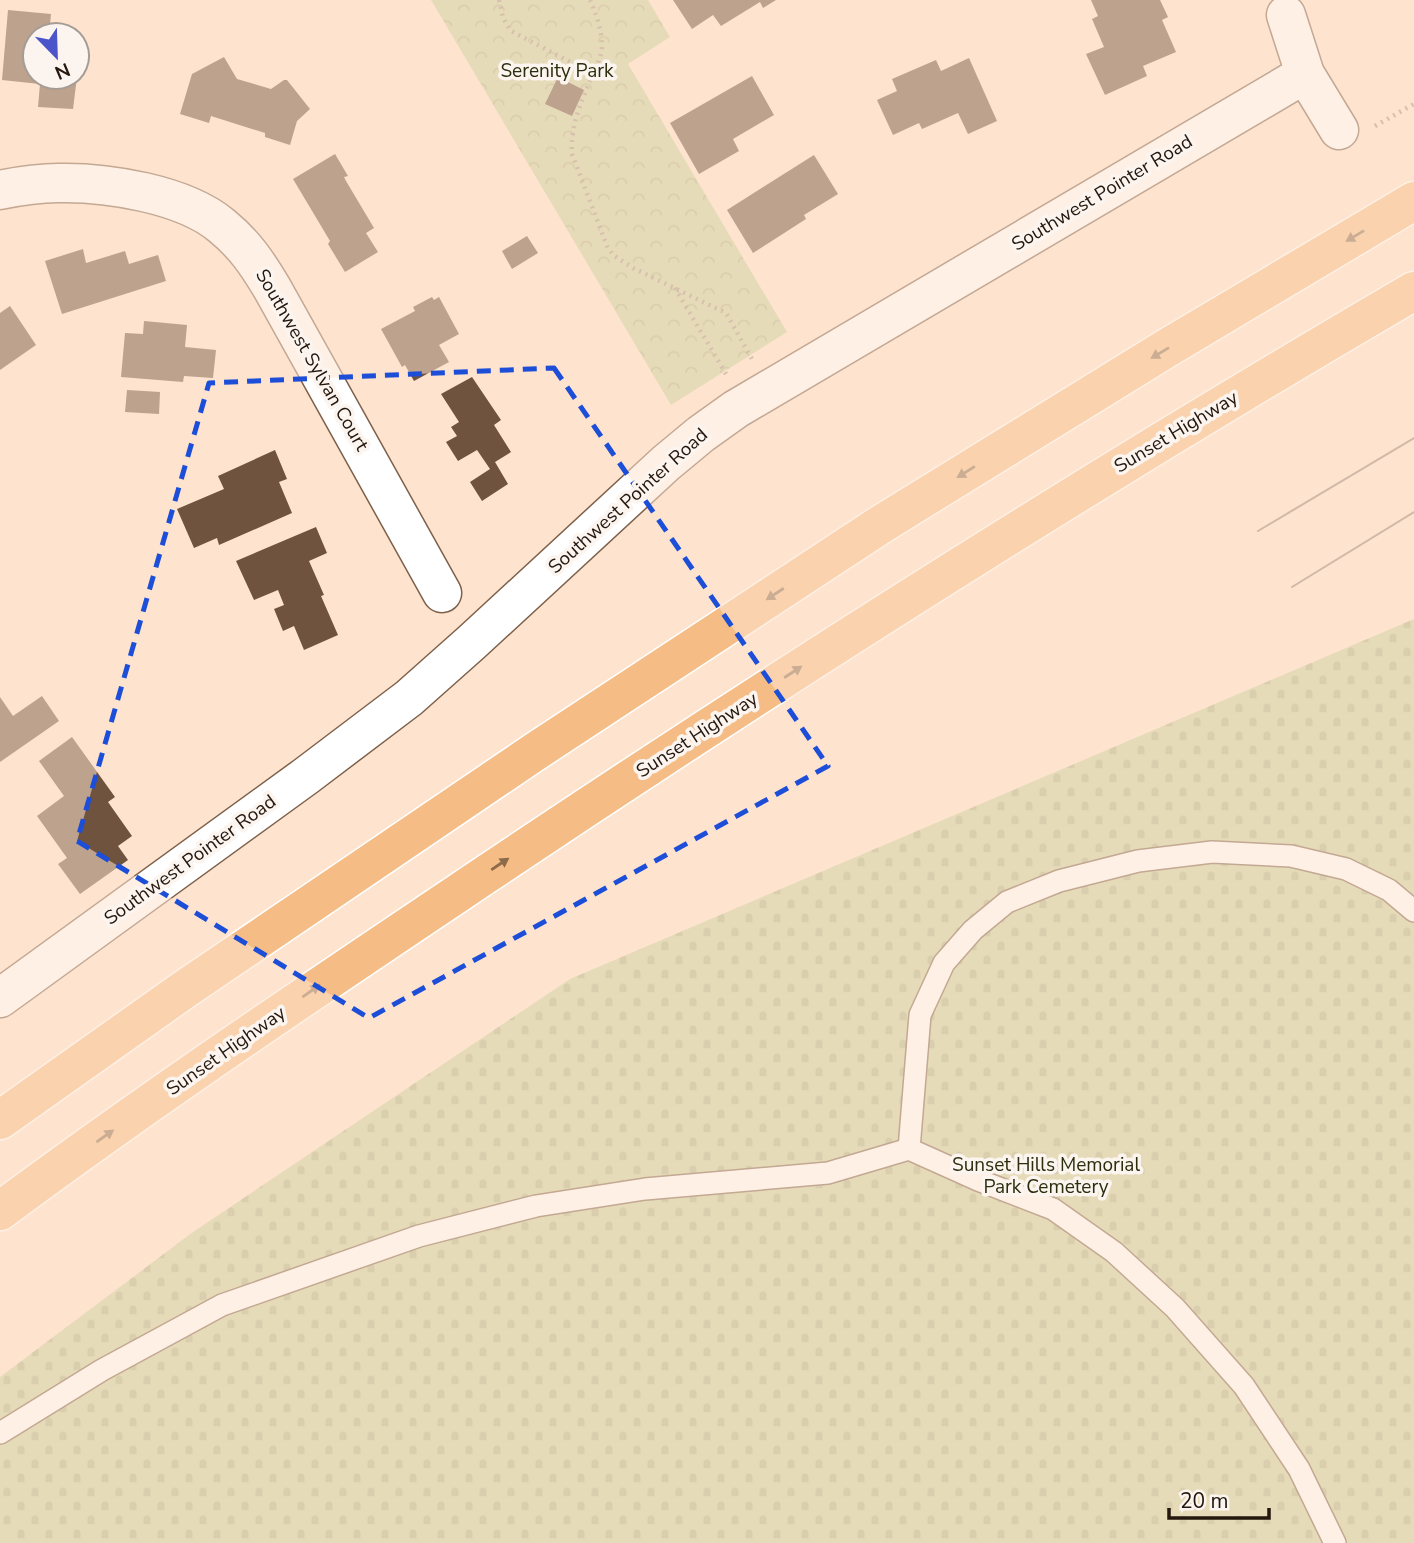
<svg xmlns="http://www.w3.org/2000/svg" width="1414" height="1543" viewBox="0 0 1414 1543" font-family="'Nunito Sans',sans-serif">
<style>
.cemetery{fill:url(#cemetery-stones)}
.park{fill:url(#park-crowns)}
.building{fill:#6f533e}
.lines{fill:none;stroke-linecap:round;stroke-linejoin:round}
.service-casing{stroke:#7d604a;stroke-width:24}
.minor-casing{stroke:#7d604a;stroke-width:41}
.motorway-casing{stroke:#fff;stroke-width:41}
.path{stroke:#a99484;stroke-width:4.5;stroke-dasharray:2 5;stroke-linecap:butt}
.service{stroke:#fff;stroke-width:21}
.minor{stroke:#fff;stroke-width:38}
.motorway{stroke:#f5bd85;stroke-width:38}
.tram{stroke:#998576;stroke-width:2}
.oneway{fill:#8c6a4a}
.marked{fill:none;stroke:#1d4ed8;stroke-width:5;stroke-dasharray:14 9;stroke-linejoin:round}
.labels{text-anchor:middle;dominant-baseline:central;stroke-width:7;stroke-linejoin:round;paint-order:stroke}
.park-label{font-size:19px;fill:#2b2e0d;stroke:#fbf4ef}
.street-label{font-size:19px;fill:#23170e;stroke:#fbf4ef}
</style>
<defs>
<pattern id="cemetery-stones" width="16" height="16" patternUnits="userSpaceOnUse" patternTransform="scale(1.75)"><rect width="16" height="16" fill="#cbd19b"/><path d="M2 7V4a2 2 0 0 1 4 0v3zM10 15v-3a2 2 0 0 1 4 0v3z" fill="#aeb384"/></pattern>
<pattern id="park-crowns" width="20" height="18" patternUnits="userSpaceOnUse" patternTransform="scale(1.75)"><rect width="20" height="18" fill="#cbd19b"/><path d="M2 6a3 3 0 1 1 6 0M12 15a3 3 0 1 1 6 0" fill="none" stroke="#aeb384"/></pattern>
</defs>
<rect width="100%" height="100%" fill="#fee3cf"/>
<path class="cemetery" d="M1414,619V1543H0V1377L193,1232L570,979Z"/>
<path class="park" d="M431,0H648L670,37L628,64L787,332L671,405Z"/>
<path class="building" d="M673,0H776L763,8L760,2L721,26L713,15L692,29Z
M1091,0H1160L1168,17L1162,20L1176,52L1143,66L1147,76L1105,95L1086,54L1104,47L1092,19L1098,16Z
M8,10L51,14L49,35H35V77H77L73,109L38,107L40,84L2,80Z
M224,57L237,79L271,89L284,80H287L310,109L297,121L290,145L265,137V133L211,116L209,123L180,114L192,74Z
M969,58L997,121L968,134L958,113L922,129L919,123L893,135L877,100L897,91L892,79L936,60L941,71Z
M752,76L774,115L733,139L739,151L699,174L670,123Z
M558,77L584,90L572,116L545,104Z
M335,154L348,176L344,177L346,181L374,228L366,233L378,252L345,272L328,244L330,241L293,179Z
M814,155L838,194L804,215L806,219L753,253L727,210Z
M527,236L538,253L512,269L502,251Z
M83,249L86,263L125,251L129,264L158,255L166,281L62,314L45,261Z
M432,297L434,300L439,297L459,334L439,345L449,362L414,381L405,365L402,367L381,329L415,311L413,307Z
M10,306L36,345L0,370V313Z
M144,321L187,325L185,347L216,350L213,378L184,376L183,382L121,377L125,333L143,334Z
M472,377L501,420L494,425L511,452L495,462L508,484L482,501L470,482L490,469L477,450L458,461L446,442L457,436L451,427L459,422L441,394Z
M127,390L160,392L159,414L125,412Z
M275,450L287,479L279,482L292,513L219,545L217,538L194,548L177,509L224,489L218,476Z
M316,527L327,553L309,561L324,595L321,596L338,635L304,650L294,626L283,631L274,609L284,605L278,590L254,600L236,561Z
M42,696L59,721L0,762V697L13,716Z
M72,737L115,797L108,802L132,836L118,846L128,860L80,894L58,864L67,858L37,816L64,796L39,761Z"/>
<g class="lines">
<g class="service-casing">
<path id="service" d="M909,1149L920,1015L944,963L973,930L1007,902L1059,881L1138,861L1212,852L1291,856L1346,869L1389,890L1414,911
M0,1433L102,1370L222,1305L419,1236L536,1206L645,1189L828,1173L909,1149L978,1180L1053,1209L1114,1252L1175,1308L1244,1386L1299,1469L1335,1543"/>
</g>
<g class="minor-casing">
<path id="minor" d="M1286,15L1305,74L1339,130
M0,190C19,186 39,183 58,183C107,182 184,194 222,226C245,245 257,263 272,288L442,593
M0,998L306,776L409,698L472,642L666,463L701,434L736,409L1305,74"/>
</g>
<g class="motorway-casing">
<path id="motorway" d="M0,1120L185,989L536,751L880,525L1167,348L1414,201
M0,1211C159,1093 324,983 488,873C791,670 1099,475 1414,291"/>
</g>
<path class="path" d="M499,0L503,18L511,31L593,74
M590,0C596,13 601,29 602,43C603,54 597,64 593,74C582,100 570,125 572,154L607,246L613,255L633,268L726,313L752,359
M1375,126L1414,104
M675,288L726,374"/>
<use href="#service" class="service"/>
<use href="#minor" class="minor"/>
<use href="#motorway" class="motorway"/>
<path class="tram" d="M1258,531L1414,438
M1292,587L1414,512"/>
</g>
<defs><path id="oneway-solid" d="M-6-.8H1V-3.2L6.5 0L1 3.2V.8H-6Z" transform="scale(1.75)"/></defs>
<g class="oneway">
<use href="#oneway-solid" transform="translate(1355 236) rotate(149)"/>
<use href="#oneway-solid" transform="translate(1160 353) rotate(149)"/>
<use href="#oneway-solid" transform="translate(966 472) rotate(148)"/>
<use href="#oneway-solid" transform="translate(775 594) rotate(147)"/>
<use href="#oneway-solid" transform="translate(793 672) rotate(-33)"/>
<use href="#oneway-solid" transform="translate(500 864) rotate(-34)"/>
<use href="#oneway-solid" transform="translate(311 991) rotate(-35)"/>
<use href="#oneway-solid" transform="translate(105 1136) rotate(-35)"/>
</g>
<path d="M0 0H1414V1543H0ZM554,368L828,766L369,1018L77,841L209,383Z" fill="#fee3cf" fill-opacity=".55" fill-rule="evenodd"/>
<path class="marked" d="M554,368L828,766L369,1018L77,841L209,383Z"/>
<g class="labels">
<g class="park-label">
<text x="557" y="71">Serenity Park</text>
<text x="1046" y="1165">Sunset Hills Memorial<tspan x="1046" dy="22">Park Cemetery</tspan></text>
</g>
<g class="street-label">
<text transform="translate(1102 193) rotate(-31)">Southwest Pointer Road</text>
<text transform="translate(312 360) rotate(60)">Southwest Sylvan Court</text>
<text transform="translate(1176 432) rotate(-31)">Sunset Highway</text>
<text transform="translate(628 501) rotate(-42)">Southwest Pointer Road</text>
<text transform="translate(697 735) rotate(-33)">Sunset Highway</text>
<text transform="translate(190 860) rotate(-36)">Southwest Pointer Road</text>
<text transform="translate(226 1051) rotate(-35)">Sunset Highway</text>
</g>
</g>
<g transform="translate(56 56) rotate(157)"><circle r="33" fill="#fbf4ef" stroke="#a59c95" stroke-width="2"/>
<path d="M0-5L12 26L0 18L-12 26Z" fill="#4b54c9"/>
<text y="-10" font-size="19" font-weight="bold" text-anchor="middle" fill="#23170e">N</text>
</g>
<path d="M1169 1508v10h100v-10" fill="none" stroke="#23170e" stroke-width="3.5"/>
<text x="1180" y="1508" font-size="21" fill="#23170e" stroke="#fbf4ef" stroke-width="5" paint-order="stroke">20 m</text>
</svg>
